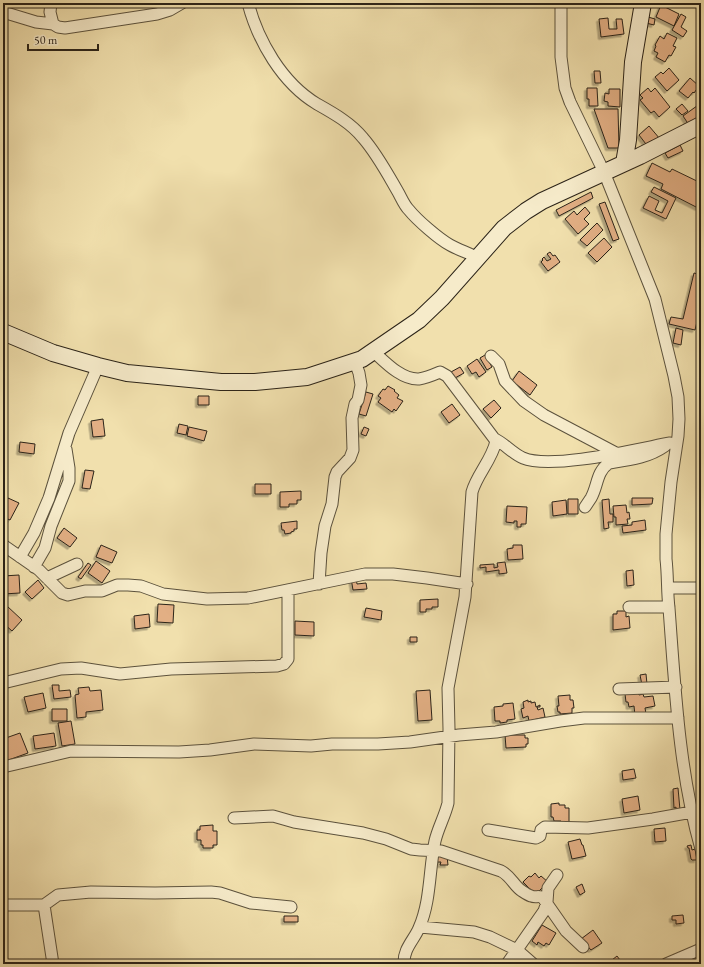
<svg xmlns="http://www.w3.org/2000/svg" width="704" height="967" viewBox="0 0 704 967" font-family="'EB Garamond',serif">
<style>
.building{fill:#e2af84;stroke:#2b2318;filter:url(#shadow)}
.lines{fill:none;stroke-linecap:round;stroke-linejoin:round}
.street-casing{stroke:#5c523d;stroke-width:13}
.secondary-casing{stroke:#2b2318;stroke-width:18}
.street{stroke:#f6ebca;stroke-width:11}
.secondary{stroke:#f6ebca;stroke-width:16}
</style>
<defs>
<filter id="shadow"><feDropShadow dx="-2.5" dy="2.5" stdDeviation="0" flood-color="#0004"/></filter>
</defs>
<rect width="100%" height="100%" fill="#f1e0ad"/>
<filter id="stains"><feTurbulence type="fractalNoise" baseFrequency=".005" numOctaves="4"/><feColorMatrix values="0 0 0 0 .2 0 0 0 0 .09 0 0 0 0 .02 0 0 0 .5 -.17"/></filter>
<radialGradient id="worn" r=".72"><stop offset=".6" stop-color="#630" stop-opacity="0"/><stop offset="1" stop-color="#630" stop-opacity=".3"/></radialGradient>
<path class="building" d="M661,5L679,14L674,26L656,17Z
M681,14L686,17L681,27L687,31L683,37L672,30Z
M648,17L655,19L654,25L646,23Z
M608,18L609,29H617L616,19H622L624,34L601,37L599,19Z
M667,33L677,38L673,46L676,47L671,56L669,55L665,62L656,57L658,53L654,51L656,46L655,45L660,36L664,39Z
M669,68L679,80L667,91L655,77L661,72L663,74Z
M594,71H600L601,83H595Z
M690,78L699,86L694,93L693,92L688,98L679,91Z
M587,88H597L598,106H589V99H587Z
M648,88L651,92L655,88L670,107L659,117L654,111L651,113L640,100L643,98L640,95Z
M609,89H620V107L608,106V102L604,101L605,93L609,94Z
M701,103V116L689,125L683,116Z
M682,104L688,111L682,115L676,109Z
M594,109H618L619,148H608Z
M649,126L660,139L649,148L639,135Z
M680,145L683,151L668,158L665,153Z
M652,163L670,172L672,169L701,183V201L698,208L661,189L663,184L646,176Z
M654,187L676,198L666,219L643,208L649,196L659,201L655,210L662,213L668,201L651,192Z
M591,192L593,198L559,216L556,210Z
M605,202L619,239L613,241L599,204Z
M585,207L590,213L584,219L589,224L578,234L565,219L574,211L577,215Z
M597,223L603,230L587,246L580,240Z
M604,238L612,247L597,262L588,253Z
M550,252L553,256L555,255L560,262L548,271L541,262L543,260L542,259L544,257L547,261L551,259L547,254Z
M694,273L701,275V305L695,330L669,324L671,317L683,319Z
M676,328L683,330L681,345L673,343Z
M485,355L492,367L487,370L480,358Z
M477,359L486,372L479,377L476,372L472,374L467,366Z
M460,367L464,373L455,378L451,372Z
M519,371L537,385L530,395L512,381Z
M388,386L395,390L394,391L399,395L397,398L403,401L396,411L394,409L392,412L378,402L381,398L378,396L383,389L385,390Z
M366,392L373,394L366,416L359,414Z
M198,396H209V405H198Z
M494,400L501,408L491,418L483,409Z
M452,404L460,415L449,423L441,412Z
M103,419L105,436L93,437L91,421Z
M179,424L188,426L186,435L177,433Z
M189,427L207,431L204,441L187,436Z
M364,427L369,429L366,436L361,434Z
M20,442L35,444L34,454L19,452Z
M85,470L94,471L90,489L82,488Z
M255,484H271V494H255Z
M301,491V500H297V504H289V507H280V492Z
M8,498L19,503L10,520L3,517V508Z
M632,498H653L652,504L632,505Z
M568,499H578V514H568Z
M609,499L610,514H613V522H608L609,528L604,529L602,500Z
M566,500L567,514L553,516L552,502Z
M626,505L627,513L629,512L630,519H627L628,524L616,525V517H614L613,506Z
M507,506L527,507L526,524H521V527H517V521H514V523L506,522Z
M645,520L646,530L623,533L622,526L632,525V522Z
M297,521V529H294V531L291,532V533L285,534L284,530H282L281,523Z
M64,528L77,538L70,547L57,538Z
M101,545L117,552L112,563L96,557Z
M513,545H522L523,559L508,560L507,549L513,548Z
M96,561L110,571L102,583L88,573Z
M505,562L507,573L499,574V570L486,572V567L480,568V565L494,564V568L498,567L497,563Z
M88,563L91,565L81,579L78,577Z
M633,570L634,585L627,586L626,571Z
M19,575L20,593L3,594V576Z
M351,578H356L357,584L366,583L367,589L353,590Z
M38,580L44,588L32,599L25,592Z
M438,599V607H432V609H426V612H420V600Z
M158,604L174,605L173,623L157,622Z
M7,606L22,620L12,631L3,623V611Z
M366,608L382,611L381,620L364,617Z
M617,611H626V617L629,616L630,628L613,630V614H617Z
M149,614L150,627L135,629L134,616Z
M295,621L314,622V636L295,635Z
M410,637H417V642H410Z
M646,674L647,684L642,685L640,675Z
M52,685H59V691L70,690L71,697L54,699Z
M89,687L90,691L101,690L103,710L86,712V717L77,718L75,695L79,694L78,688Z
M430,690L432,720L418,721L416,691Z
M638,692L639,695L643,694L644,697L653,696L655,706L645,708L646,714L635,716L634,706L629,707L628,702H626L625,694Z
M43,693L46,708L28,712L24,697Z
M570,695V700H573L574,708H572V713L560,714V712H558L557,706H559L558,696Z
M528,700V702L531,701V703L535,702L536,707L540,705V707H537L538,710L543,708L545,717L529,721L528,716L523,718L521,709L524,708L523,702Z
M513,703L515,719L507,720V722L500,723V721H495L494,707L503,706V704Z
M52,709H67V721H52Z
M71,721L75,744L62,746L58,723Z
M20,733L28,753L3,762V739Z
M54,733L56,746L35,749L33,736Z
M505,735H525V738H528V744H526V747L506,748Z
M634,769L636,778L623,780L622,771Z
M678,788L680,810L676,812V807L674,808L673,789Z
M638,796L640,810L624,813L622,799Z
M559,803V805H565V808H569V823H561V821H554L553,817H551V804Z
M213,825V831H217V845H213V848H203V845H201V840H197V830H200V826Z
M665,828L666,841L655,842L654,829Z
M580,839L582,845H583L586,856L572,859L568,842Z
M691,845L692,850L695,849L697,860H692L691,859L689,848H688L687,846Z
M436,856H447L448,865H440L441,862H436Z
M535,873L539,878L541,876L548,882L534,896L530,891L531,890L523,882L529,876L531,877Z
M582,884L585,892L580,895L576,887Z
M683,915L684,923L676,924V920H672V916Z
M284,916H298V922H284Z
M542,925L556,933L549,945L546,943L544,946L538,942L537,945L532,941Z
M593,930L602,943L591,950L581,939Z
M617,956L623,964H607Z"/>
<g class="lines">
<g class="street-casing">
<path id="street" d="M51,3L50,12L53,24L58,27L65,28L157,14L170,10L182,3
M248,3C258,41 282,83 317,104C333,113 351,123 363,138C377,154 387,173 398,192C401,197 404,205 409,210C417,220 439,239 450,245C459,250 469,253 478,258
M561,3V57L565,88L570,102L604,172L655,299L674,376L678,397L679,419L678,436L671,482L666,534V559C668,576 667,592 669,608C675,688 679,772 701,849
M3,12L36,22L53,24
M374,352C386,363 402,380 419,379C426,378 433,375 440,372L447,376L496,441C492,460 477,474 472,492L465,597L448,688L449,729L448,803C445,816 438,828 435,841C429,869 431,901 419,928C414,940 403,949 404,964
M491,356L499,364L505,381L524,401L544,415L616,453
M495,439C505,444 513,454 523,458C551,470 638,449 670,443
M585,507C587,504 589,501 591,498C598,486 596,472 609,463C629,460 648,458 665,446
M3,545L39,570L62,593L68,595L85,591H102L117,585H128L141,586L163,594L207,599L248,598L365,574H393L427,578L467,584
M20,557L34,533L49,498L69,433L98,366
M34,567L45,548L51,526L69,481V468L66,449
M47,578L77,564
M319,584L321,553L325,526L332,504L335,477L337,472L350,458L353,450L352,418L355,404L358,400L361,385L359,373L355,362
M668,588H701
M629,607H669
M3,683L61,669L81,668L120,674L171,669L277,666L284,664L288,659V590
M619,689L676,687
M3,767L71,751L179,752L210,750L254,744L311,746L332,744H378L410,742L459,735L496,732L560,721L584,718H678
M234,818L273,816L294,822L363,833L386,839L411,849L420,850L441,851L501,871C511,876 514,886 522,891C525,893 528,895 531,896C536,898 539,895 543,898L566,931L583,947
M488,830L536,838L540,836L541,830L545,827L588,828L653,819L692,812
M3,905H44L58,895L91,892L155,893L211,892L220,893L251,903L291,907
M44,905L53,964
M420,927L474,932L490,937L517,950L533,964
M507,964L544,911L547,902L548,888L557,875
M666,964L701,949"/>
</g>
<g class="secondary-casing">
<path id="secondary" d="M624,163L628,140L633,62L643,3
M3,332L53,353L98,366L127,373L221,382H255L307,377L362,359L419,320L442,298L504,228L526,211L542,201L640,156L701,125"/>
</g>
<use href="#street" class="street"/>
<use href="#secondary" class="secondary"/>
</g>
<rect width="704" height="967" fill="none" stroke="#f1e0ad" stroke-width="16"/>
<rect x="4" y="4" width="696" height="959" fill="none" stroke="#2b2318" stroke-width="2"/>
<rect x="8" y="8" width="688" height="951" fill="none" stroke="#2b2318"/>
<path d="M28 44v6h70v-6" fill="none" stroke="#2b2318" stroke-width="2"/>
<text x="34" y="44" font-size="12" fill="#2b2318" stroke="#f6ebca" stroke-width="3" paint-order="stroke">50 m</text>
<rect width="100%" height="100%" filter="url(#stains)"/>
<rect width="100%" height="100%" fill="url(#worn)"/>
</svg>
